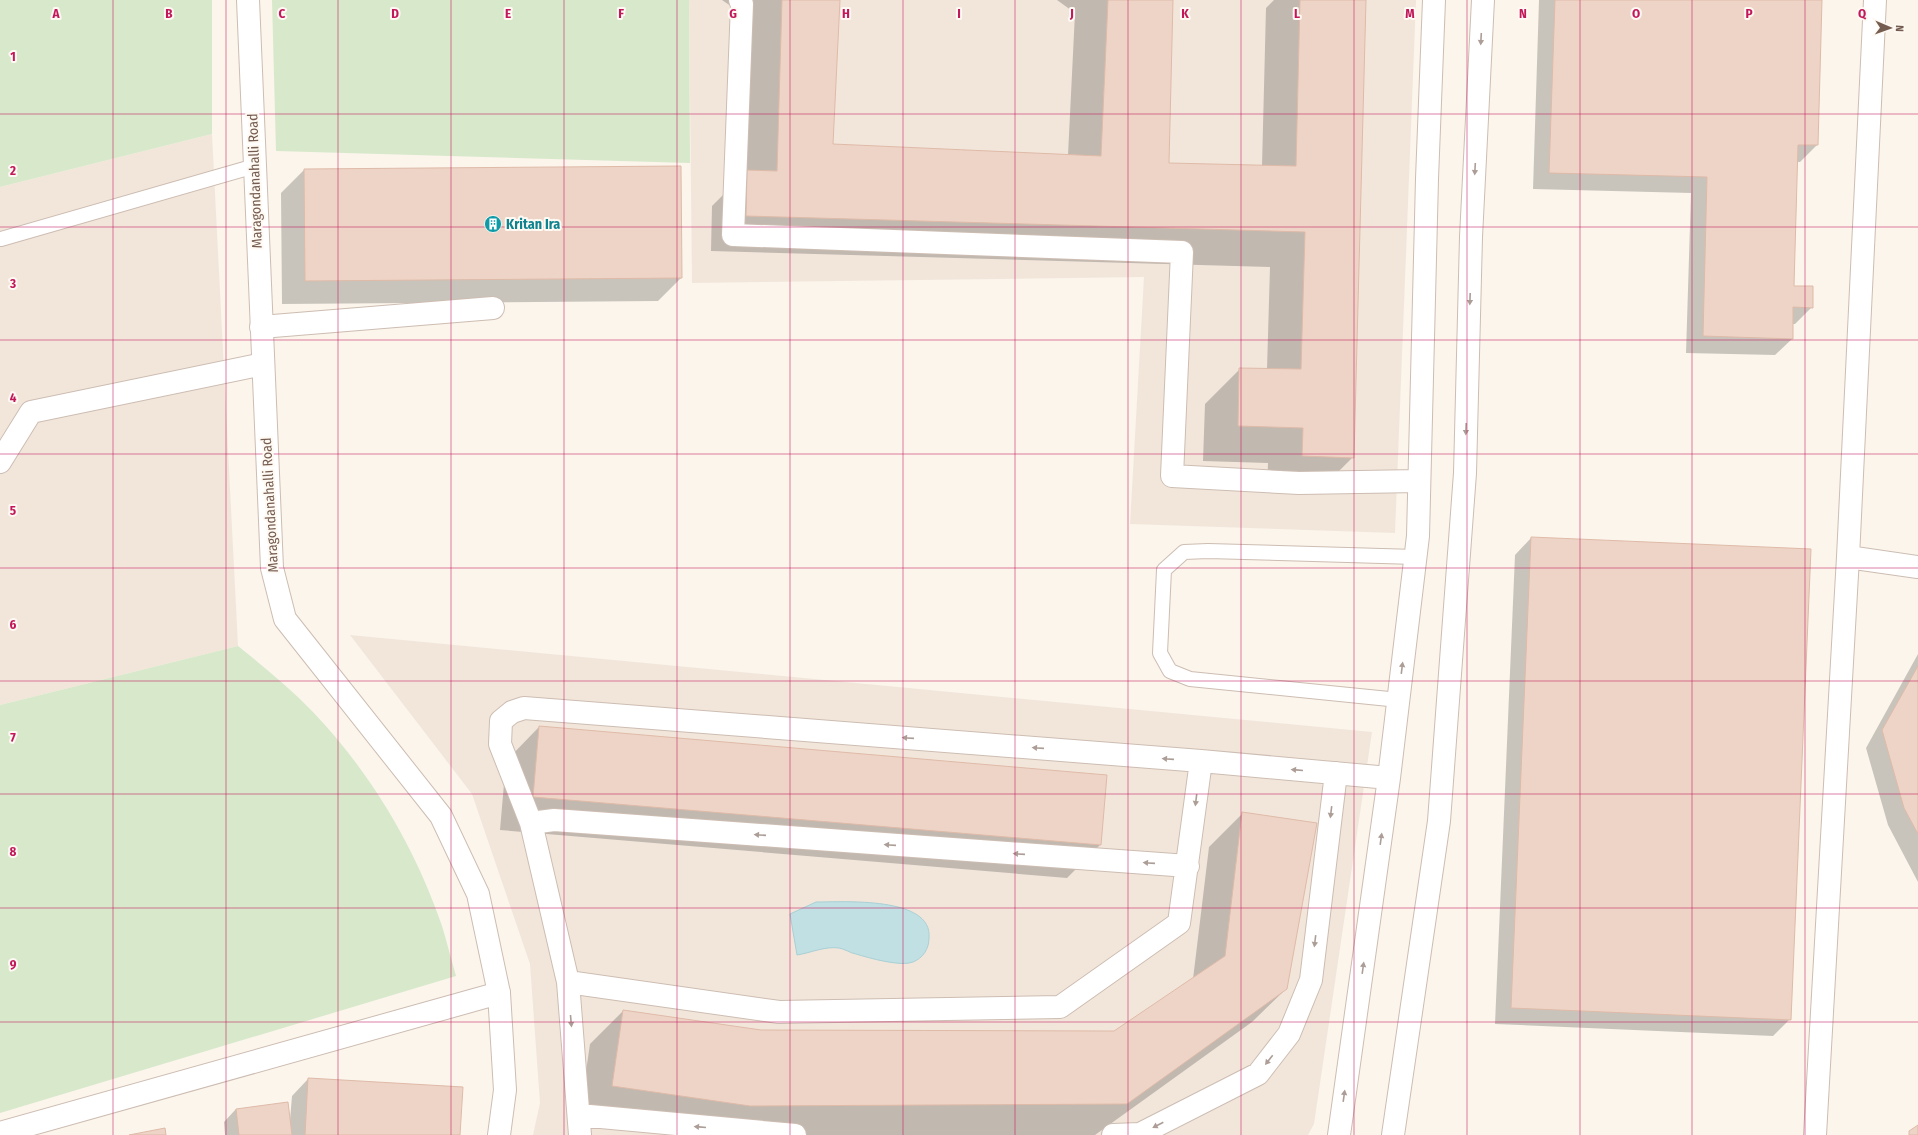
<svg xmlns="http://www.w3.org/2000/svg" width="1918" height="1135" viewBox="0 0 1918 1135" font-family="'Fira Sans Condensed',sans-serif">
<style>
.residential{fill:#f2e6db}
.green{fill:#d8e8cb}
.water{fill:#c1e0e4;stroke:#a8d0d5}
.shadow{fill:#0003}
.building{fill:#eed4c6;stroke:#dfbaa8}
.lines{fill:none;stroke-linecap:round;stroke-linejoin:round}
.service-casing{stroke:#cdbdb2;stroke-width:16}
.minor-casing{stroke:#cdbdb2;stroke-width:24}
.tertiary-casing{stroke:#cdbdb2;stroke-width:24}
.service{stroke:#fff;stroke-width:14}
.minor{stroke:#fff;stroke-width:22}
.tertiary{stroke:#fff;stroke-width:22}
.oneway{fill:#ac9d96}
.grid{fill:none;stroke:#c2185b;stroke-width:1;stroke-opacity:0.55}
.labels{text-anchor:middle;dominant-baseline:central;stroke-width:4;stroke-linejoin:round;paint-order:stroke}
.street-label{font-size:14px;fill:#755c50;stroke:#fef9f2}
.culture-label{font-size:14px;font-weight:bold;fill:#0d838f;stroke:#fef9f2;text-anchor:start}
.grid-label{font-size:13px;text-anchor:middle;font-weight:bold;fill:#c2185b;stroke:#fef9f2;stroke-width:4;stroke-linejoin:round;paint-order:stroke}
</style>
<rect width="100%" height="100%" fill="#fbf5ec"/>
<path class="residential" d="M689,0H1416L1395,533L1130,524L1144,277L692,283Z
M212,134L238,646L0,705V187Z
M350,635L1372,732L1314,1124L1308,1135H533L540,1103L530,964L472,794Z"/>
<path class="green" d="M0,0H212V134L0,187Z
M272,0H689L690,163L276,151Z
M238,646C264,667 290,688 313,712C371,773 415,847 442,926C447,942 451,959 456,976L0,1113V705Z"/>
<path class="water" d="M816,902C843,902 933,896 929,938C929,949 923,958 913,962C901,967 869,958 856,954C850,953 845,949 839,948C825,946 810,953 797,955L790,914Z"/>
<path class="shadow" d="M722,0H839L832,145L1068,155L1075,13L1057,0H1172L1168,164L1262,166L1266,8L1274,0H1365L1353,457L1317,493L1267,491L1268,463L1203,461L1205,404L1240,369H1267L1270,267L711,251L712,206L743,175L747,17Z
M1539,0H1821L1817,145L1800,162H1797L1793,287L1812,307L1795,324H1792V339L1775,355L1686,353L1691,193L1533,189Z
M304,170L681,278L658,301L282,304L281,193Z
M1531,538L1790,1019L1773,1036L1495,1024L1515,555Z
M1918,654V882L1888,825L1866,748Z
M539,727L1100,845L1067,878L500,830L506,761Z
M1243,813L1286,989L1252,1022L1095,1135H689L579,1119L590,1044L623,1011L761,1031L1115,1032L1193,979L1209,847Z
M308,1079L459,1135H225L224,1122L236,1109L290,1120L292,1096Z"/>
<path class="building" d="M782,0H840L833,144L1101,156L1108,0H1173L1169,163L1296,166L1300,0H1366L1354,458L1302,456L1303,428L1238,426L1239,368L1301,369L1305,232L746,216L747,170L777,171Z
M1555,0H1822L1818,145H1798L1794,286H1813V308L1793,307V339L1703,336L1707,177L1549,173Z
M681,166L682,278L305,281L304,169Z
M1531,537L1811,549L1791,1020L1511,1008Z
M1918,666V834L1904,808L1882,730Z
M539,726L1107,775L1101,845L533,797Z
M1242,812L1317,823L1287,989L1127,1104L750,1106L612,1086L623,1010L761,1030L1114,1031L1225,956Z
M308,1078L463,1087L460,1135H305Z
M288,1102L292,1135H239L236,1109Z
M1918,1125V1135H1909V1131Z
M165,1128L166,1135H129Z"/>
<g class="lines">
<g class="service-casing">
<path id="service" d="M1,239L255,166
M1399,700L1190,679L1170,671L1160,653L1164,570L1184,552L1208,551L1416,557"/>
</g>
<g class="minor-casing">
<path id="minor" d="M740,0L742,4L733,235L1182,252L1172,476L1299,483L1419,481
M261,327L493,308
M0,462L31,412L263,364
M1848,557L1918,567
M531,823L500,744L501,721L512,712L524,708L1201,761L1389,778
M568,982L779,1012L1060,1007L1179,923L1201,761
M579,1115L795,1135
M0,1133L499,993
M580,1135L568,982L531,823L554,820L1188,866
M1113,1135L1140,1134L1258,1074L1289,1034L1311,980L1336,773
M1339,1135L1389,778L1418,536L1427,179L1434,0
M1393,1135L1439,821L1465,473L1471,237L1483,0
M1815,1135L1848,557L1875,0"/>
</g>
<g class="tertiary-casing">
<path id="tertiary" d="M248,0L272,568L285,619L441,816L478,894L499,993L505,1090L499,1135"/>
</g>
<use href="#service" class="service"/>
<use href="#minor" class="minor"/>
<use href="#tertiary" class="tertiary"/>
</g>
<defs><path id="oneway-solid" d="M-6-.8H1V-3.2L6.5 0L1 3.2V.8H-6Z"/></defs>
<g class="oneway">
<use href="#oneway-solid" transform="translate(1481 39) rotate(93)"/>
<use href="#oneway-solid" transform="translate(1475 169) rotate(93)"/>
<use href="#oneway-solid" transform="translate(1470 299) rotate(92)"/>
<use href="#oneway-solid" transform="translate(1466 429) rotate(92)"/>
<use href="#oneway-solid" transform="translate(1402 668) rotate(-83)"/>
<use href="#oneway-solid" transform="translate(908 738) rotate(-176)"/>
<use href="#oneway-solid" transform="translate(1038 748) rotate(-176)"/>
<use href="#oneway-solid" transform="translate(1168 759) rotate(-176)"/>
<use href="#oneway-solid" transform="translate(1297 770) rotate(-175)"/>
<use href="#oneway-solid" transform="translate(1196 800) rotate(97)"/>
<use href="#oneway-solid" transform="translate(1331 812) rotate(97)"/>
<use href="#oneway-solid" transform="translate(760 835) rotate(-176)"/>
<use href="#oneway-solid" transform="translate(1381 839) rotate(-82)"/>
<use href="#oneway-solid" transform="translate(890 845) rotate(-176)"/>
<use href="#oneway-solid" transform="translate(1019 854) rotate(-176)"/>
<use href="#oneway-solid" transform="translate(1149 863) rotate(-176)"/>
<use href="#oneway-solid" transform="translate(1315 941) rotate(97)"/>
<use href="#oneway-solid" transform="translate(1363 968) rotate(-82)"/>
<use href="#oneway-solid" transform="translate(571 1021) rotate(85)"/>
<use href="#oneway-solid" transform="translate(1269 1060) rotate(128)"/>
<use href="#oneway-solid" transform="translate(1344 1096) rotate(-82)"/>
<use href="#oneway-solid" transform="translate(1158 1125) rotate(153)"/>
<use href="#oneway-solid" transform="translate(700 1127) rotate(-175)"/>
</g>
<path class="grid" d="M113,0V1135M226,0V1135M338,0V1135M451,0V1135M564,0V1135M677,0V1135M790,0V1135M903,0V1135M1015,0V1135M1128,0V1135M1241,0V1135M1354,0V1135M1467,0V1135M1580,0V1135M1692,0V1135M1805,0V1135M0,114H1918M0,227H1918M0,340H1918M0,454H1918M0,568H1918M0,681H1918M0,794H1918M0,908H1918M0,1022H1918"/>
<defs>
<g id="building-disc" transform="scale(0.9)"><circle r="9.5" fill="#0f9aa8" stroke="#fef9f2"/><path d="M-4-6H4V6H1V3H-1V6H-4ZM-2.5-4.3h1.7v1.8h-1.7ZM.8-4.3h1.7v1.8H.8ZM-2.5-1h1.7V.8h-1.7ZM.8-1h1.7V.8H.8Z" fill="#fff"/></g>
</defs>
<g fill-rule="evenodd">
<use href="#building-disc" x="493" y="224"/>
</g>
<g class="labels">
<g class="street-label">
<text transform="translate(255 181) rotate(-92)">Maragondanahalli Road</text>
<text transform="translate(270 505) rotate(-93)">Maragondanahalli Road</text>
</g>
<g class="culture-label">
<text x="506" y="224">Kritan Ira</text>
</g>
</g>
<g class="grid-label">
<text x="56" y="18">A</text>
<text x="169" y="18">B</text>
<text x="282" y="18">C</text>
<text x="395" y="18">D</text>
<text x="508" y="18">E</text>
<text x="621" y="18">F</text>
<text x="733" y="18">G</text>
<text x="846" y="18">H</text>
<text x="959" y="18">I</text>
<text x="1072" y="18">J</text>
<text x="1185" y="18">K</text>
<text x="1297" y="18">L</text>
<text x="1410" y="18">M</text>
<text x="1523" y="18">N</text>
<text x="1636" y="18">O</text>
<text x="1749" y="18">P</text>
<text x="1862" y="18">Q</text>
<text x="13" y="61">1</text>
<text x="13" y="175">2</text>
<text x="13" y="288">3</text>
<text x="13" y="402">4</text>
<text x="13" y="515">5</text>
<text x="13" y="629">6</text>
<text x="13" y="742">7</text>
<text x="13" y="856">8</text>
<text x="13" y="969">9</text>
</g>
<g transform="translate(1890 28) rotate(92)" stroke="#fef9f2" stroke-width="3" paint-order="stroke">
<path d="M0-3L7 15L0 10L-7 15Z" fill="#755c50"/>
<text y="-6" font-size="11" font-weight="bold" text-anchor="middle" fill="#755c50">N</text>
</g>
</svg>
